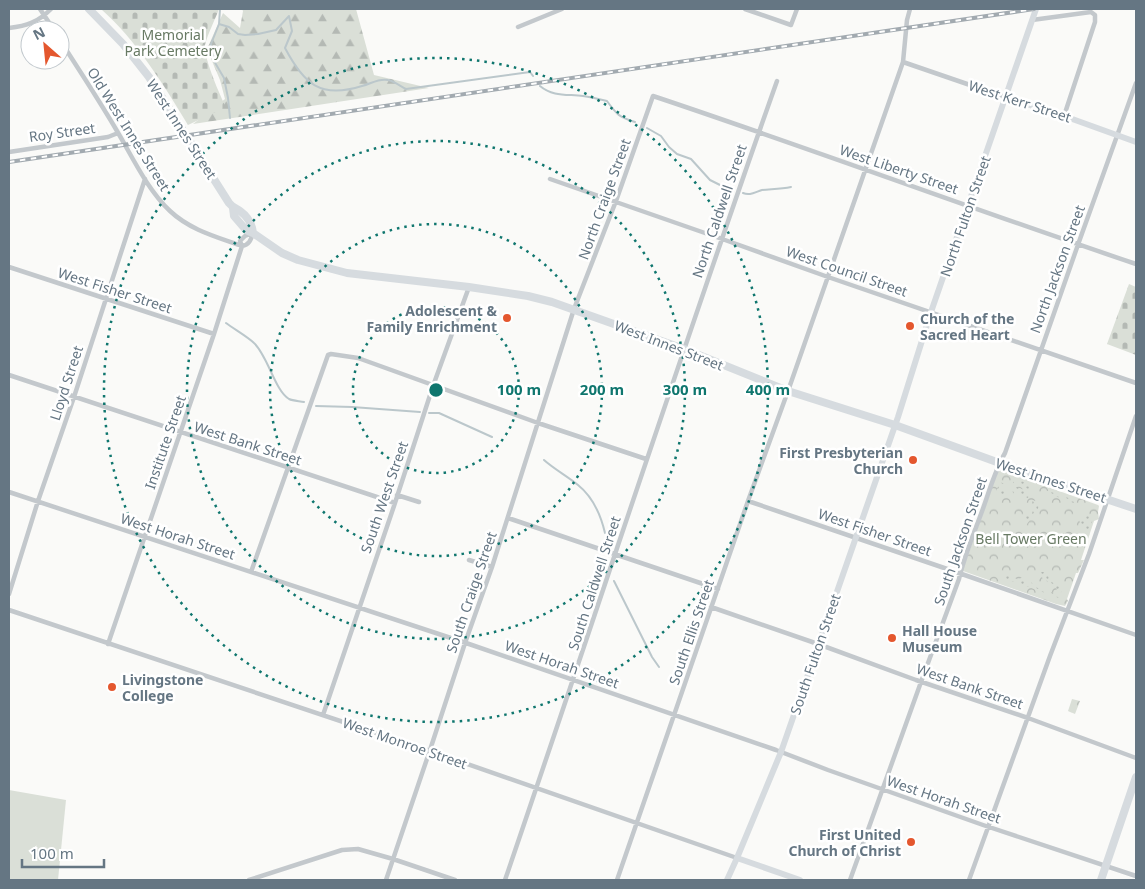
<svg xmlns="http://www.w3.org/2000/svg" width="1145" height="889" viewBox="0 0 1145 889" font-family="'Noto Sans',sans-serif">
<style>
.grass{fill:#dadfd7}
.forest{fill:url(#forest-firs)}
.cemetery{fill:url(#cemetery-stones)}
.park{fill:url(#park-crowns)}
.garden{fill:url(#garden-dots)}
.lines{fill:none;stroke-linecap:round;stroke-linejoin:round}
.stream{stroke:#bbc7cb;stroke-width:2}
.street{stroke:#c3c8cc;stroke-width:4.5}
.secondary{stroke:#d6dbdf;stroke-width:6}
.primary{stroke:#d6dbdf;stroke-width:8}
.rail-casing{stroke:#a2aab0;stroke-width:4}
.rail{stroke:#fff;stroke-width:2;stroke-dasharray:5.5;stroke-linecap:butt}
.ring{fill:none;stroke:#0f766e;stroke-width:2.5;stroke-dasharray:2.5 5}
.poi-dot{fill:#e4572e;stroke:#fff;stroke-width:2}
.labels{text-anchor:middle;dominant-baseline:central;stroke-width:5;stroke-linejoin:round;paint-order:stroke}
.park-label{font-size:14px;fill:#687a64;stroke:#fff}
.street-label{font-size:14px;fill:#657683;stroke:#fff}
.poi-label{font-size:14px;font-weight:bold;fill:#657683;stroke:#fff;text-anchor:end}
.centre{fill:#0f766e;stroke:#fff;stroke-width:2.5}
.ring-label{font-size:15px;text-anchor:middle;font-weight:bold;fill:#0f766e;stroke:#fff;stroke-width:5;stroke-linejoin:round;paint-order:stroke}
</style>
<defs>
<pattern id="forest-firs" width="22" height="20" patternUnits="userSpaceOnUse" patternTransform="scale(1.25)"><rect width="22" height="20" fill="#dadfd7"/><path d="M5 1l3.5 6h-7zM16 11l3.5 6h-7z" fill="#b4b9b4"/></pattern>
<pattern id="cemetery-stones" width="16" height="16" patternUnits="userSpaceOnUse" patternTransform="scale(1.25)"><rect width="16" height="16" fill="#dadfd7"/><path d="M2 7V4a2 2 0 0 1 4 0v3zM10 15v-3a2 2 0 0 1 4 0v3z" fill="#b4b9b4"/></pattern>
<pattern id="park-crowns" width="20" height="18" patternUnits="userSpaceOnUse" patternTransform="scale(1.25)"><rect width="20" height="18" fill="#dadfd7"/><path d="M2 6a3 3 0 1 1 6 0M12 15a3 3 0 1 1 6 0" fill="none" stroke="#b4b9b4"/></pattern>
<pattern id="garden-dots" width="8" height="8" patternUnits="userSpaceOnUse" patternTransform="scale(1.25)"><rect width="8" height="8" fill="#dadfd7"/><path d="M2 2h.1M6 6h.1" fill="none" stroke="#b4b9b4" stroke-width="1.8" stroke-linecap="round"/></pattern>
</defs>
<rect width="100%" height="100%" fill="#fafaf8"/>
<path class="grass" d="M9,790L66,800L58,880H9Z"/>
<path class="forest" d="M242,9H356L374,75L429,88L193,124L225,99L220,80L207,49L223,13L240,28L243,11Z"/>
<path class="cemetery" d="M101,9H219C215,20 208,33 205,45C203,56 220,96 226,107L188,125C163,84 137,41 101,9Z
M1129,284L1136,287V355L1107,344Z"/>
<path class="park" d="M1001,470L1098,505L1099,506L1098,512L1099,519L1094,521L1081,560H1084L1078,573H1076L1067,599L1068,601L1065,606L1056,604L963,571V569L998,471Z
M1072,699L1080,701L1075,714L1068,711Z"/>
<path class="garden" d="M1015,479L1033,485L1031,490L1013,483Z
M1000,482L1007,485V486H1005L1003,489L1005,493L1004,497L995,494Z
M1014,486L1030,492L1028,498L1017,494L1015,497V495H1014L1012,490L1014,489Z
M1045,490L1077,501L1076,506L1074,505V503L1047,493L1046,495L1044,494Z
M1032,500L1039,502L1038,509L1034,511L1036,514L1031,518L1027,524L1024,523L1027,513L1032,515L1033,508Z
M1091,514H1095L1086,538H1085L1084,532H1085L1083,527H1082L1079,520Z
M1006,572L1018,580L1021,578H1023L1025,581L1029,580L1030,581H1029V584H1030L1031,582L1035,587L1046,591L1049,590L1059,598L1018,583L1017,584C1013,581 1008,580 1004,578Z
M1039,572H1048C1047,585 1058,582 1062,591L1060,594L1056,591L1057,589L1055,587L1052,588L1050,585V583L1046,580L1045,581L1042,578L1043,575L1039,574Z"/>
<g class="lines">
<path class="stream" d="M220,9L219,24L211,44V48L214,61L224,78L228,98L230,118
M219,24L229,27L238,34L245,35L258,34L276,30L289,16L292,31L285,48C304,84 320,99 362,86C371,84 378,78 388,80C394,81 400,86 406,89L530,72L533,76
M540,86C553,97 568,94 583,96C591,97 599,99 607,101C617,115 619,117 635,122
M647,128L661,136L669,147L677,154L691,159L710,180L730,190
M743,193C750,196 755,192 762,190C772,189 781,189 791,187
M226,323C234,329 248,337 254,343C268,356 275,391 289,399C293,401 300,401 304,402
M316,406L352,407L420,412
M429,413H439L492,437
M544,460C554,469 567,476 578,485C593,497 601,516 605,533
M614,581L652,657L659,667"/>
<path class="street" d="M40,9L54,30
M745,9L791,25L797,9
M1032,20L1091,12L1095,15V22L1064,116
M518,27L562,9
M9,28C27,26 38,22 51,9
M60,40C79,70 99,100 117,131C133,158 147,189 170,211C190,230 217,237 242,246
M903,62L1005,97
M9,152L108,137L118,133
M550,179L725,240L828,277L1136,383
M242,246C249,245 251,240 253,233
M9,267L214,334
M9,375L395,503
M9,492L469,644L776,750L828,770L983,825L1136,876
M397,495L419,502
M748,501L956,572L1136,635
M508,518L718,589
M469,560L492,567
M251,572L328,355L331,354L358,358L538,423L646,459
M9,594L38,501L74,397L145,179
M711,607L818,644L916,680L1028,718L1136,758
M9,610L430,751L737,858
M108,644L214,334L242,246L240,241L245,236L252,233
M323,715L394,506L433,386L469,287
M249,880L342,850L358,849L393,859L455,880
M386,880L431,747L465,643L492,567L574,309L616,201L653,96C815,150 975,210 1136,264
M505,880C596,614 683,346 777,81
M617,880L748,501L788,391L903,62L907,20L910,9
M850,880L921,682L959,579C964,557 973,536 981,514C989,493 994,472 1005,453L1080,239L1136,83
M969,880L1050,656L1089,554L1136,416"/>
<path class="secondary" d="M1005,97L1064,116L1136,142
M737,858L800,880
M727,880L737,858L781,752L898,417L931,312L1036,9"/>
<path class="primary" d="M89,9L123,44L149,77L229,203C233,208 236,208 240,211C247,216 252,224 253,233
M233,208L234,216L246,230L253,233L282,253L298,260L347,273L469,287L528,296L552,302L684,349L788,391L895,425L1005,465L1136,509
M1101,880L1136,777"/>
<g class="rail-casing">
<path id="rail" d="M9,162L1034,9"/>
</g>
<use href="#rail" class="rail"/>
</g>
<g class="ring">
<circle cx="436" cy="390" r="83"/>
<circle cx="436" cy="390" r="166"/>
<circle cx="436" cy="390" r="249"/>
<circle cx="436" cy="390" r="332"/>
</g>
<g class="poi-dot">
<circle cx="507" cy="318" r="5"/>
<circle cx="910" cy="326" r="5"/>
<circle cx="913" cy="460" r="5"/>
<circle cx="892" cy="638" r="5"/>
<circle cx="112" cy="687" r="5"/>
<circle cx="911" cy="842" r="5"/>
</g>
<g class="labels">
<g class="park-label">
<text x="173" y="34">Memorial<tspan x="173" dy="16">Park Cemetery</tspan></text>
<text x="1031" y="538">Bell Tower Green</text>
</g>
<g class="street-label">
<text transform="translate(1020 101) rotate(18)">West Kerr Street</text>
<text transform="translate(129 129) rotate(58)">Old West Innes Street</text>
<text transform="translate(182 129) rotate(57)">West Innes Street</text>
<text transform="translate(62 132) rotate(-8)">Roy Street</text>
<text transform="translate(899 169) rotate(19)">West Liberty Street</text>
<text transform="translate(604 199) rotate(-70)">North Craige Street</text>
<text transform="translate(719 211) rotate(-71)">North Caldwell Street</text>
<text transform="translate(965 216) rotate(-71)">North Fulton Street</text>
<text transform="translate(1057 269) rotate(-70)">North Jackson Street</text>
<text transform="translate(847 271) rotate(19)">West Council Street</text>
<text transform="translate(115 290) rotate(18)">West Fisher Street</text>
<text transform="translate(669 345) rotate(21)">West Innes Street</text>
<text transform="translate(66 383) rotate(-72)">Lloyd Street</text>
<text transform="translate(165 442) rotate(-71)">Institute Street</text>
<text transform="translate(248 443) rotate(18)">West Bank Street</text>
<text transform="translate(1051 480) rotate(18)">West Innes Street</text>
<text transform="translate(384 497) rotate(-71)">South West Street</text>
<text transform="translate(875 532) rotate(19)">West Fisher Street</text>
<text transform="translate(178 536) rotate(18)">West Horah Street</text>
<text transform="translate(960 541) rotate(-71)">South Jackson Street</text>
<text transform="translate(594 583) rotate(-72)">South Caldwell Street</text>
<text transform="translate(471 592) rotate(-71)">South Craige Street</text>
<text transform="translate(691 632) rotate(-71)">South Ellis Street</text>
<text transform="translate(815 654) rotate(-71)">South Fulton Street</text>
<text transform="translate(562 664) rotate(19)">West Horah Street</text>
<text transform="translate(970 686) rotate(19)">West Bank Street</text>
<text transform="translate(405 743) rotate(19)">West Monroe Street</text>
<text transform="translate(944 799) rotate(19)">West Horah Street</text>
</g>
<g class="poi-label">
<text x="497" y="310">Adolescent &amp;<tspan x="497" dy="16">Family Enrichment</tspan></text>
<text x="920" y="318" text-anchor="start">Church of the<tspan x="920" dy="16">Sacred Heart</tspan></text>
<text x="903" y="452">First Presbyterian<tspan x="903" dy="16">Church</tspan></text>
<text x="902" y="630" text-anchor="start">Hall House<tspan x="902" dy="16">Museum</tspan></text>
<text x="122" y="679" text-anchor="start">Livingstone<tspan x="122" dy="16">College</tspan></text>
<text x="901" y="834">First United<tspan x="901" dy="16">Church of Christ</tspan></text>
</g>
</g>
<circle cx="436" cy="390" r="8" class="centre"/>
<g class="ring-label">
<text x="519" y="395">100 m</text>
<text x="602" y="395">200 m</text>
<text x="685" y="395">300 m</text>
<text x="768" y="395">400 m</text>
</g>
<rect width="1145" height="889" fill="none" stroke="#657683" stroke-width="20"/>
<g transform="translate(45 45) rotate(333)"><circle r="24" fill="#ffffff" stroke="#c1c8cd"/>
<path d="M0-4L9 19L0 12L-9 19Z" fill="#e4572e"/>
<text y="-8" font-size="14" font-weight="bold" text-anchor="middle" fill="#657683">N</text>
</g>
<path d="M22 859v8h82v-8" fill="none" stroke="#657683" stroke-width="2.5"/>
<text x="30" y="859" font-size="15" fill="#657683" stroke="#ffffff" stroke-width="4" paint-order="stroke">100 m</text>
</svg>
